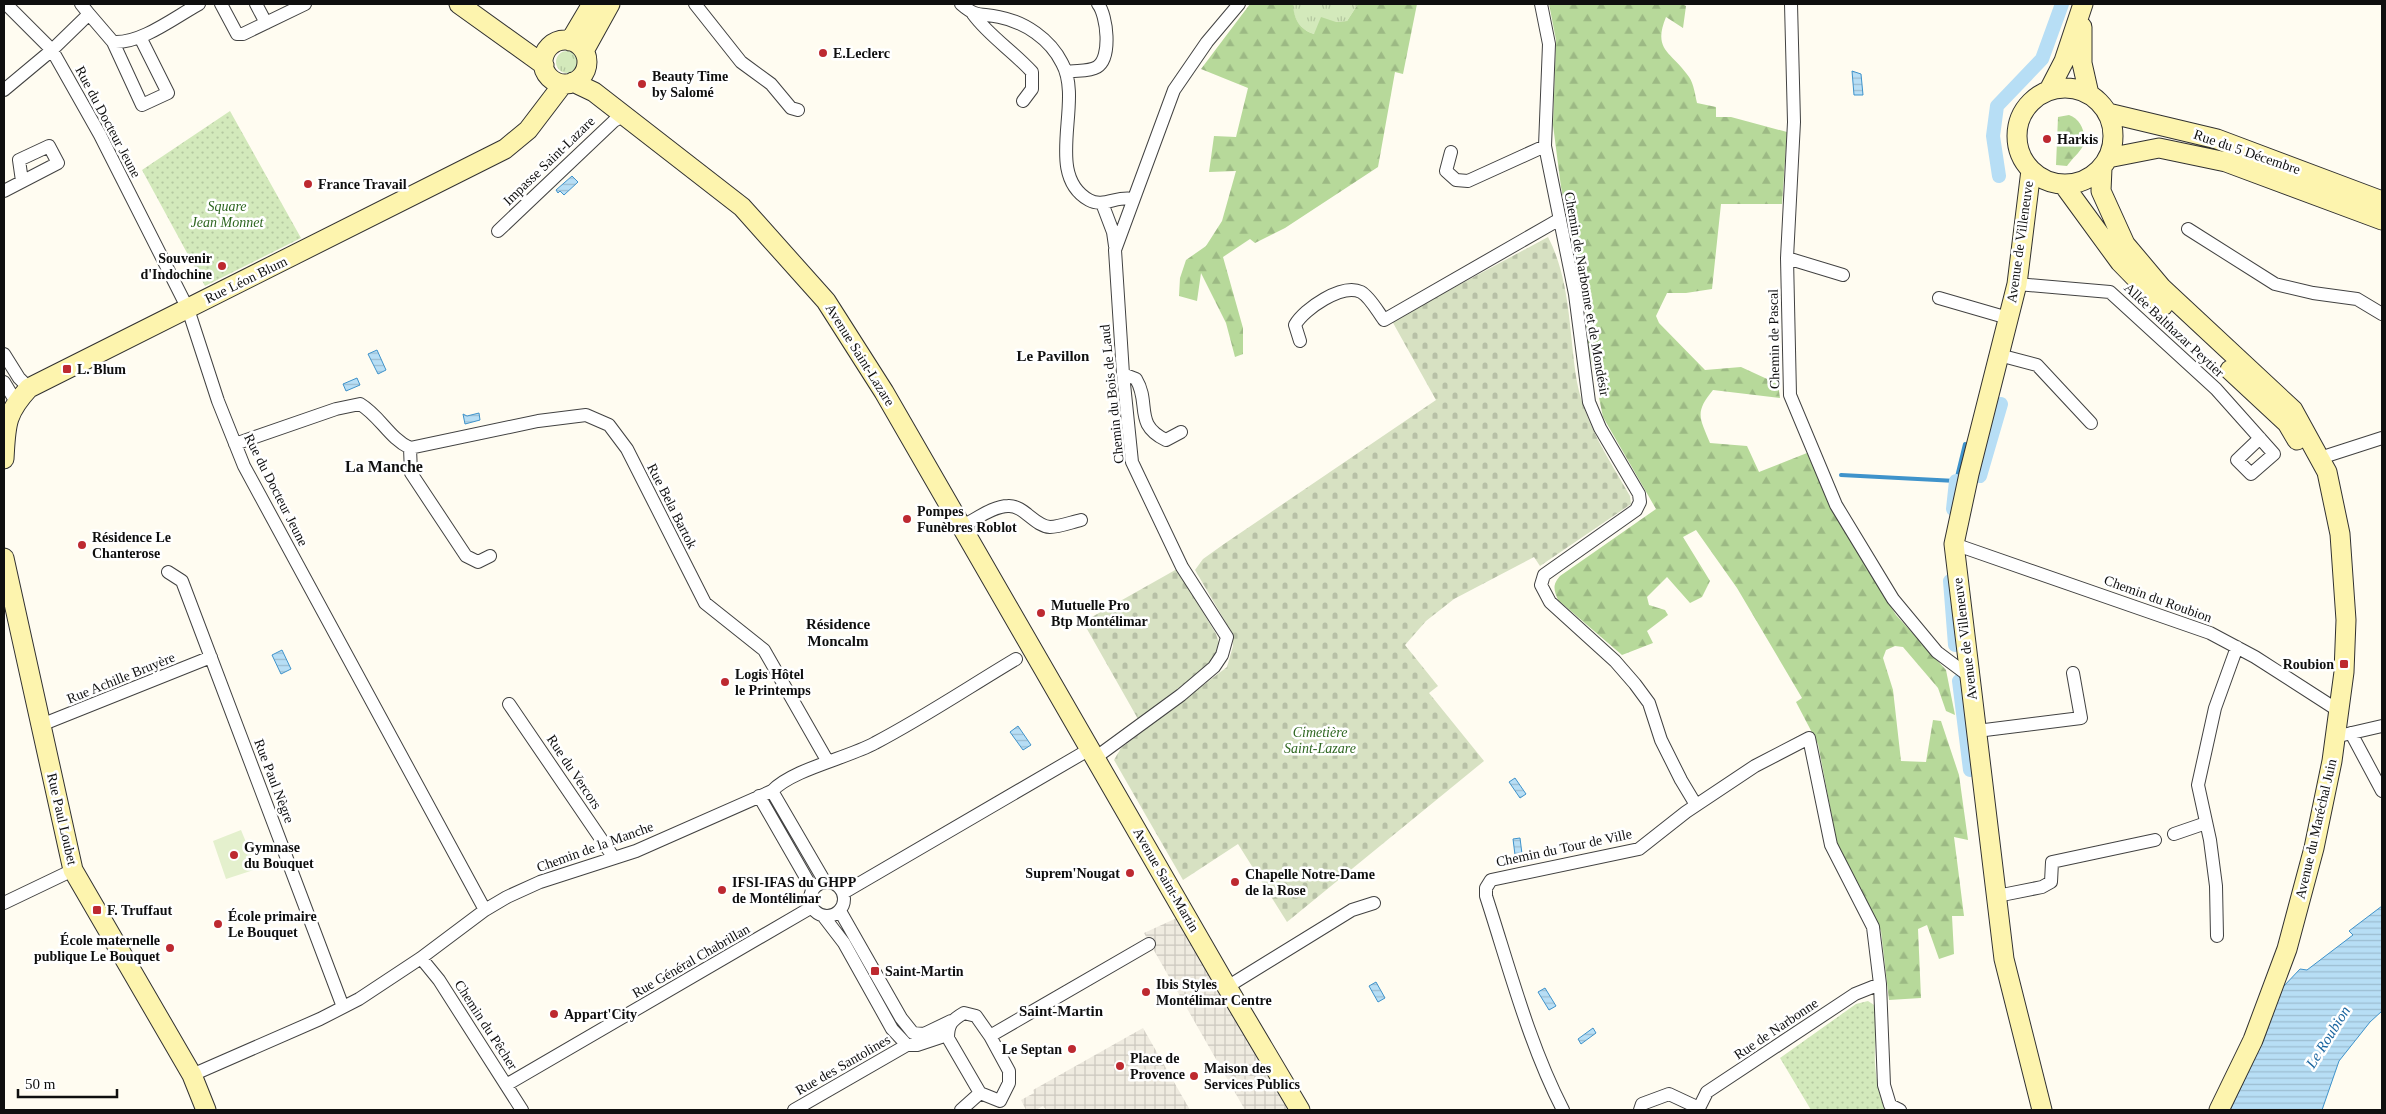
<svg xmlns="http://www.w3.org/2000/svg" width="2386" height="1114" viewBox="0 0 2386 1114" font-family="'Times New Roman',serif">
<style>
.grass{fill:url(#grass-tufts)}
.forest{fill:url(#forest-firs)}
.cemetery{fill:url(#cemetery-stones)}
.park{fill:url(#park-dots)}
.pitch{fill:#e4f0cd}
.plaza{fill:url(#plaza-grid)}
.water{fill:url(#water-rules);stroke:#3f93cb}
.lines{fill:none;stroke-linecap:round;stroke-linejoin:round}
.stream{stroke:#3f93cb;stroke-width:4}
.canal{stroke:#b7def5;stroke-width:14}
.street-casing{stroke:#424242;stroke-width:14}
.secondary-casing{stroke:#313131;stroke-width:21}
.street{stroke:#fff;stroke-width:12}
.secondary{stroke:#fdf4ae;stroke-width:19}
.poi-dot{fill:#bd2930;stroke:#fff;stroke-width:2}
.labels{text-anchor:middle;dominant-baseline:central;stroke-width:5;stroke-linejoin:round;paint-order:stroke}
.poi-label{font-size:14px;font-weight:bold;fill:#0f0f0f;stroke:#fff;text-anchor:start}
.street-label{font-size:14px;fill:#0f0f0f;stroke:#fff}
.park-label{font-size:14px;font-style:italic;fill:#2e6620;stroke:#fff}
.neighbourhood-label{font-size:15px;font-weight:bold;fill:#0f0f0f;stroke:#fff}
.water-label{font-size:15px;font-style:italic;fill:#1a659f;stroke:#fff}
.quarter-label{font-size:16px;font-weight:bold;fill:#0f0f0f;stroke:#fff}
</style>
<defs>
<pattern id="grass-tufts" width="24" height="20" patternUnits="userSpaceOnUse" patternTransform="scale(1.25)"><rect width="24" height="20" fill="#d3e9bb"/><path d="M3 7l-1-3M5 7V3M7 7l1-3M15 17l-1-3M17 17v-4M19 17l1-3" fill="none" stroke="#b4c7a0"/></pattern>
<pattern id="forest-firs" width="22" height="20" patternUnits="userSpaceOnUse" patternTransform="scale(1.25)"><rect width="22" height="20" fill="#b7d99a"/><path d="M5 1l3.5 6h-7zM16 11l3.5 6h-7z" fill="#9cb984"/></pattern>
<pattern id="cemetery-stones" width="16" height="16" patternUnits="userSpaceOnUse" patternTransform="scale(1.25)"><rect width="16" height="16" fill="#d7e1c2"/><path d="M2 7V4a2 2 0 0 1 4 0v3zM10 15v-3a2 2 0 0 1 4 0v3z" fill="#b7c0a6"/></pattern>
<pattern id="park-dots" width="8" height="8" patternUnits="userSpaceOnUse" patternTransform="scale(1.25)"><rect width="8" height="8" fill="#d3e9bb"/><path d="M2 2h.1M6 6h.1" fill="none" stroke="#b4c7a0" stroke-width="1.8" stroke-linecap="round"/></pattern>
<pattern id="plaza-grid" width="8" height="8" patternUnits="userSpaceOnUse" patternTransform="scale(1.25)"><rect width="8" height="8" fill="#efebe0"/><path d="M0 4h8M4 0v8" fill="none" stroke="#ccc8bf"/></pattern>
<pattern id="water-rules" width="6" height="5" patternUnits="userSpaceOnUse" patternTransform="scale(1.25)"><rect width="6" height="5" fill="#b7def5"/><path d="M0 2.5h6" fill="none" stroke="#9cbdd1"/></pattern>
</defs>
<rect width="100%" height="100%" fill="#fffcf1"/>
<path class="grass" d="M1358,4L1347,21L1336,22L1314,34C1299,29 1295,20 1292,5Z
M556 62a11 11 0 1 1 22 0a11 11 0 1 1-22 0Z"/>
<path class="forest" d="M1250,4H1293C1294,19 1299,29 1314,34L1321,17L1336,22L1347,21L1358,4H1417L1403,74L1395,72L1378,167L1285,228L1255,243L1250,239L1223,257L1243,328V354L1235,357L1226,323L1201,273L1197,301L1179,296L1180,278L1186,260L1206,246L1222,221L1236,171L1209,172L1214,136L1236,137L1248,88L1201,69Z
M1549,4H1682L1686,6L1683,28L1666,17C1652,51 1672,52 1689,77C1694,84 1695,95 1697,103L1716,107V117H1731L1787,132L1782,204H1721L1712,289L1686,293H1667L1656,316L1659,323L1705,370L1741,367L1778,384L1780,398L1713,390C1694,413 1700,418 1710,443L1747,446L1759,472L1807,453L1833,512L1896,615L1946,670L1955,715L1946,711L1938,688L1903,647L1895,646L1886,650L1883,658L1893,690L1901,761L1926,762L1933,720L1941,721L1959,775L1968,840L1954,837L1964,916H1952L1954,954L1939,959L1927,925L1918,929L1921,998L1889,1000L1881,931L1837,843L1818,744L1796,702L1802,698L1737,588L1696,530L1683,537L1710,581L1702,597L1690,603L1667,577L1647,597L1649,605L1665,610L1668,615L1647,631L1653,643L1622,655L1558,600C1554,590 1552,585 1560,576L1656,509L1603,417L1587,339L1585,300L1561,187L1553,125L1556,40Z
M2069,115C2081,119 2087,134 2083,146C2080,152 2071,160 2067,166L2056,165L2058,117Z"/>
<path class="cemetery" d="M1548,237C1571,281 1569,335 1577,382C1585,424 1609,459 1630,496L1631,504L1540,566L1534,557L1454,599L1426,621L1405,645L1438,686L1429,693L1484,761L1287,922L1238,844L1183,880L1114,760L1121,748L1227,667L1233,646L1232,633L1195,570L1203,559L1224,544L1436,400L1392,321Z
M1177,569L1216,634L1220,646L1208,666L1138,719L1083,622Z"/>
<path class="park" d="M230,111L301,238L205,286L142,170Z
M1868,1001L1874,1005C1878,1025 1874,1044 1875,1064C1876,1080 1880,1095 1885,1110H1811L1780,1058L1856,1004Z"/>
<path class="pitch" d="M241,830L257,869L226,879L213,841Z"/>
<path class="plaza" d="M1179,917L1290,1110H1245L1144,933Z
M1143,1028L1190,1110H1046L1043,1106L1036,1110H1026L1021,1100L1034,1093L1033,1090Z"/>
<path class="water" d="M1852,71L1861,74L1863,95H1854Z
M572,176L578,182L564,195L560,191L558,193L556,190Z
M377,350L386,370L378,374L368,354Z
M357,378L360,385L346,391L343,384Z
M479,413L480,420L465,424L463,414L467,416Z
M282,650L291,669L281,674L272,655Z
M1018,726L1031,745L1023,750L1010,732Z
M1515,778L1526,794L1520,798L1509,782Z
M1520,838L1522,854L1515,855L1513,839Z
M2382,906V1011L2370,1022L2339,1061L2322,1110H2230L2262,1043L2282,988L2300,969L2307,970L2353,935L2349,931Z
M1376,982L1385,998L1378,1002L1369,986Z
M1545,988L1556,1006L1549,1010L1538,992Z
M1593,1028L1596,1033L1581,1044L1578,1039Z"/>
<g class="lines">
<path class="stream" d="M1841,475L1956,481L1965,444"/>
<path class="canal" d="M1999,176L1993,136L1997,106L2042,59L2062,4
M1980,476L2001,404
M1953,509L1956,481
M1950,581L1955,645
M1959,681L1970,770"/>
<g class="street-casing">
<path id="street" d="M6,4L52,50L100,135L188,309L218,401L244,466L485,910
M221,4L237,34H243L305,4
M256,4L266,23
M695,4L741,62L771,84L791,108L798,110
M961,4C977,18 980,13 999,17C1025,22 1050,39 1062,63C1084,102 1043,174 1089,200C1103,208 1118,195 1133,199
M1541,4L1549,44L1545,146L1575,294L1589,402L1600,428L1639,494L1640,502L1636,510L1544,575L1541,585L1550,602L1615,661L1635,684L1649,703L1661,740L1681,780L1696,805
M1791,4L1794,122L1787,258L1790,395L1836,505L1893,599L1937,652L1969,676
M89,14L113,42L142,105L168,93L140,37
M973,14C989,36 1013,51 1032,72V89L1023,101
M113,42C141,44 175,17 199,4
M1066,72C1076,70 1089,72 1097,67C1112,58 1107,15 1098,4
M4,90L52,50L89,14L81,4
M1451,152L1446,171L1456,180L1468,181L1545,146
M4,191L58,163L49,146L19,160L22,181
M1102,203L1113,232L1115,246
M2188,229L2275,284L2313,293L2357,299L2382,314
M498,231L614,121L623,116
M1787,258L1843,275
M2017,284L2110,292L2216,389L2274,454L2251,474L2237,460L2260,438
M1939,298L2008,318
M1300,341L1295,325C1304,309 1342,283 1361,292C1370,297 1378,312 1384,320L1560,219
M4,354L19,378L29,388
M1999,355L2037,365L2091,423
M1123,374L1136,379C1151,404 1133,424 1166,440L1181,432
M4,382L16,402
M235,444L336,409L360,404C380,416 389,438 410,448L538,421L586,415L609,425L627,449L705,603L764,650L828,762
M410,448L411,473L466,556L478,562L490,556
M2320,458L2382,438
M962,526C975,520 993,506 1008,506C1024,505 1034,526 1050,527C1059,527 1072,522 1081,520
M1954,544L2210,633L2255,657L2339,711
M168,572L182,581L343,1007
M509,704L614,858
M41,725L211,657
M1977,731L2081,718L2073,673
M2351,733L2382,791
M2343,735L2382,726
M1095,758L1181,695L1214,667L1222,655L1227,637L1182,567L1132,462L1123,374L1115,250L1174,90L1207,42L1239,4
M772,791L825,882
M759,796L813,890
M2174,834L2206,823
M810 899a17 17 0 1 1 34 0a17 17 0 1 1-34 0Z
M843,893L1090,749
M1997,896L2042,887L2051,882L2052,862L2155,840
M4,903L73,870
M840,911L901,1018L913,1033L924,1034L951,1021
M824,917L844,943L892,1029L907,1045H917L944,1036L948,1038
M2217,936L2216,886L2210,840L2198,785L2215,708L2237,647
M421,958L439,980L522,1110
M1227,987L1352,910L1374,903
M964,1013L976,1016L990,1036L1009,1071V1083L1000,1101L980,1093L948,1038C948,1024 952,1020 964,1013Z
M990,1036L1149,944
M192,1075L320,1019L359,999L421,958L485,910L507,897L540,882L636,851L772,791C793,769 848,758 875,743C923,718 969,687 1016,659
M506,1085L812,907
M794,1110L907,1045
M961,1110L980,1093
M1563,1110C1529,1044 1509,967 1486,896V888L1491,880L1639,849L1686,812L1755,766L1809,738L1831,845L1873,927L1880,984L1884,1085L1890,1105L1900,1110
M1640,1110L1642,1104L1669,1094L1699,1108
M1698,1110L1707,1092L1855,994L1880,984"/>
</g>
<g class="secondary-casing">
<path id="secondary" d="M459,4L544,65
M2082,27V63L2089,94
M543 62a22 22 0 1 1 44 0a22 22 0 1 1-44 0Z
M570,41L592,4
M584,51L610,4
M573,82L594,92L742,207L826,301L884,392L1227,987L1300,1110
M2017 136a48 48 0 1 1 96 0a48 48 0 1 1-96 0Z
M2049,90L2064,61L2083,4
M2108,113L2217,139L2382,201
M2108,158L2159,148L2226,162L2382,220
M2102,168L2101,191L2125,244L2162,288L2293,410L2327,472L2340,534L2346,620L2344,672L2332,761L2314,848L2287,949L2253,1040L2219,1110
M2031,170L2017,284L1969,474L1954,544L2004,959L2042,1110
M2063,184L2120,262L2163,306
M2230,370L2287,423L2297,440
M4,459C6,425 5,414 29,388L505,149L528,130L563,84
M4,558L73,870L192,1075L206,1110"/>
</g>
<use href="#street" class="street"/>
<use href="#secondary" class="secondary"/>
</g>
<g class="poi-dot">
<circle cx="823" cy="53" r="5"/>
<circle cx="642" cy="84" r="5"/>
<circle cx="2047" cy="139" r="5"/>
<circle cx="308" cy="184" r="5"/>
<circle cx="222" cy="266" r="5"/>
<rect x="62" y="364" width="10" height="10" rx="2.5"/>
<circle cx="907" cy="519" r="5"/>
<circle cx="82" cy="545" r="5"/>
<circle cx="1041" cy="613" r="5"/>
<rect x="2339" y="659" width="10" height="10" rx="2.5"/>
<circle cx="725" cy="682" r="5"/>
<circle cx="234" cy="855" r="5"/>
<circle cx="1130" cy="873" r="5"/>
<circle cx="1235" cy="882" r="5"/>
<circle cx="722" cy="890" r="5"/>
<rect x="92" y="905" width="10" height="10" rx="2.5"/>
<circle cx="218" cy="924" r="5"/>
<circle cx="170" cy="948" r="5"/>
<rect x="870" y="966" width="10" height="10" rx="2.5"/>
<circle cx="1146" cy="992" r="5"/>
<circle cx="554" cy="1014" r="5"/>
<circle cx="1072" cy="1049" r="5"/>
<circle cx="1120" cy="1066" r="5"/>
<circle cx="1194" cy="1076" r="5"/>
</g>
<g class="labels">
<g class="poi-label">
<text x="833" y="53">E.Leclerc</text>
<text x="652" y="76">Beauty Time<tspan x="652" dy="16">by Salomé</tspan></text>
<text x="2057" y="139">Harkis</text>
<text x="318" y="184">France Travail</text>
<text x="212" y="258" text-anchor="end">Souvenir<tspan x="212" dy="16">d'Indochine</tspan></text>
<text x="77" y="369">L. Blum</text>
<text x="917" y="511">Pompes<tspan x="917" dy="16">Funèbres Roblot</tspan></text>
<text x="92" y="537">Résidence Le<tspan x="92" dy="16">Chanterose</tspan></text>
<text x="1051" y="605">Mutuelle Pro<tspan x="1051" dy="16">Btp Montélimar</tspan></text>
<text x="2334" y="664" text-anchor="end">Roubion</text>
<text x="735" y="674">Logis Hôtel<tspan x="735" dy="16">le Printemps</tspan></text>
<text x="244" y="847">Gymnase<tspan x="244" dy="16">du Bouquet</tspan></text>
<text x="1120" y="873" text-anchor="end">Suprem'Nougat</text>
<text x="1245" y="874">Chapelle Notre-Dame<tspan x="1245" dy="16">de la Rose</tspan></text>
<text x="732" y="882">IFSI-IFAS du GHPP<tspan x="732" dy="16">de Montélimar</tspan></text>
<text x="107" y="910">F. Truffaut</text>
<text x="228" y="916">École primaire<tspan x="228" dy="16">Le Bouquet</tspan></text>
<text x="160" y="940" text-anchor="end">École maternelle<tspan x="160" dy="16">publique Le Bouquet</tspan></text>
<text x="885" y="971">Saint-Martin</text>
<text x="1156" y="984">Ibis Styles<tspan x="1156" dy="16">Montélimar Centre</tspan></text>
<text x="564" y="1014">Appart'City</text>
<text x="1062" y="1049" text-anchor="end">Le Septan</text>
<text x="1130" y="1058">Place de<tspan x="1130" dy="16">Provence</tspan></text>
<text x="1204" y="1068">Maison des<tspan x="1204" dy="16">Services Publics</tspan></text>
</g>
<g class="street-label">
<text transform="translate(108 122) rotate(62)">Rue du Docteur Jeune</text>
<text transform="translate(2247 152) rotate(19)">Rue du 5 Décembre</text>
<text transform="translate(549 161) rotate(-44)">Impasse Saint-Lazare</text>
<text transform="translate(2020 242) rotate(-82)">Avenue de Villeneuve</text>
<text transform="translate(246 280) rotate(-26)">Rue Léon Blum</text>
<text transform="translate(1587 294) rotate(80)">Chemin de Narbonne et de Mondésir</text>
<text transform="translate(2174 330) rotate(43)">Allée Balthazar Peytier</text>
<text transform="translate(1774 339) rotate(-91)">Chemin de Pascal</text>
<text transform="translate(860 355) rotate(58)">Avenue Saint-Lazare</text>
<text transform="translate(1112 394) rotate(-96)">Chemin du Bois de Laud</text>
<text transform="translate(276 490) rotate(63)">Rue du Docteur Jeune</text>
<text transform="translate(672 506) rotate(63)">Rue Bela Bartok</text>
<text transform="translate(2158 599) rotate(20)">Chemin du Roubion</text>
<text transform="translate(1965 639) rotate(-97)">Avenue de Villeneuve</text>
<text transform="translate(121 678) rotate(-22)">Rue Achille Bruyère</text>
<text transform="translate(574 772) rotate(56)">Rue du Vercors</text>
<text transform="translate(274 781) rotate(69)">Rue Paul Nègre</text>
<text transform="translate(62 819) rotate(77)">Rue Paul Loubet</text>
<text transform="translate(2316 829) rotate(-77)">Avenue du Maréchal Juin</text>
<text transform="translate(595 847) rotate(-20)">Chemin de la Manche</text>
<text transform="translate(1564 848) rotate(-12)">Chemin du Tour de Ville</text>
<text transform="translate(1166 880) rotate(60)">Avenue Saint-Martin</text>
<text transform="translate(691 961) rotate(-30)">Rue Général Chabrillan</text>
<text transform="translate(486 1025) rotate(57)">Chemin du Pêcher</text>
<text transform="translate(1776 1029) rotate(-34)">Rue de Narbonne</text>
<text transform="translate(843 1065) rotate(-30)">Rue des Santolines</text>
</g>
<g class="park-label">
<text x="227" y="206">Square<tspan x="227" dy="16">Jean Monnet</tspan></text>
<text x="1320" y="732">Cimetière<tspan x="1320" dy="16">Saint-Lazare</tspan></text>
</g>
<g class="neighbourhood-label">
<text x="1053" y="356">Le Pavillon</text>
<text x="838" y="624">Résidence<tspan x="838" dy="17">Moncalm</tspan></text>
<text x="1061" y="1011">Saint-Martin</text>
</g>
<g class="water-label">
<text transform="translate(2328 1037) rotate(-58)">Le Roubion</text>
</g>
<g class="quarter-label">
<text x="384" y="466">La Manche</text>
</g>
</g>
<rect width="2386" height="1114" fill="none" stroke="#0f0f0f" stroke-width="10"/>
<path d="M18 1089v8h99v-8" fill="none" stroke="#0f0f0f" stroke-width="2.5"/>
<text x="25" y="1089" font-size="15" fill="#0f0f0f" stroke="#ffffff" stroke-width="4" paint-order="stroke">50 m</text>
</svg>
